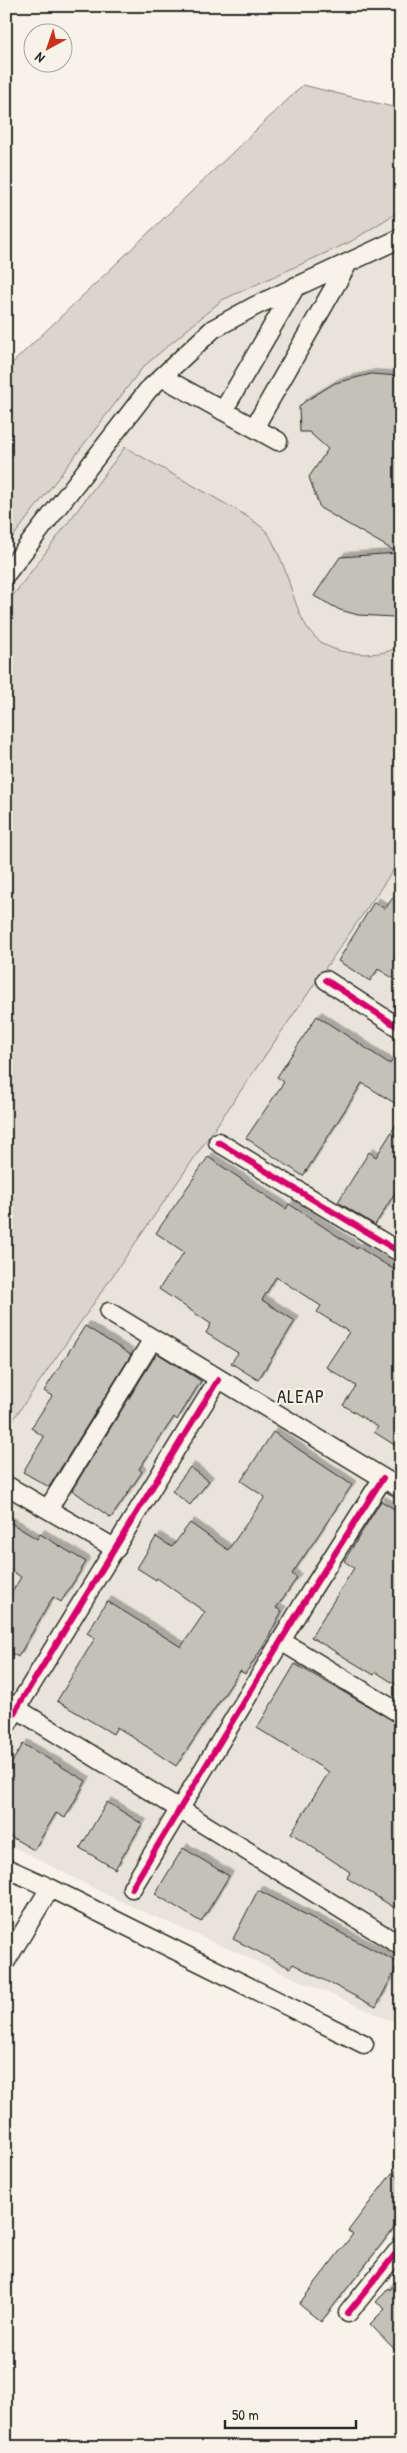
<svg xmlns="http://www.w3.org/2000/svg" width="407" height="2453" viewBox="0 0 407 2453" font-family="'Patrick Hand',sans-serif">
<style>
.built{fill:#e8e4da}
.green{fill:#dad6cc;stroke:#82807c}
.building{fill:#c4c1b9;stroke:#2b2b2b;filter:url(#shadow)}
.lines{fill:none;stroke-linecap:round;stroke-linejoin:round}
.minor-casing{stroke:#2b2b2b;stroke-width:21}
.minor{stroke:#f7f3e8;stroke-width:18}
.cycleway-casing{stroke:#f7f3e8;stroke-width:9}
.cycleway{stroke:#d6006c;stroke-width:6}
.labels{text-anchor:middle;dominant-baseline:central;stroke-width:4;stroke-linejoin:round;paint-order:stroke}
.neighbourhood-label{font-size:19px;letter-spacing:1px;fill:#2b2b2b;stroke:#f7f3e8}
</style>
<defs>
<filter id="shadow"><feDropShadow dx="4.5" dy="-4.5" stdDeviation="0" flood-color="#0004"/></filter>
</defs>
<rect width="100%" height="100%" fill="#f7f3e8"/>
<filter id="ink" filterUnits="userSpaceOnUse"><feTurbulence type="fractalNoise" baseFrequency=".02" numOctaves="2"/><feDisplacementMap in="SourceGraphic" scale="10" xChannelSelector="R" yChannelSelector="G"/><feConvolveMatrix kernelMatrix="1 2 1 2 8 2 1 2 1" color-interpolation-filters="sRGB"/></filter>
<g filter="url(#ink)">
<path class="built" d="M401,111V2025L117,1900L6,1843V370Z"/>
<path class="green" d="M303,85L401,109V210L350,242L222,300L143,367L6,546V369Z
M125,447C154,464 183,480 212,496C230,507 250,516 266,531C271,536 274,545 277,551C298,592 294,648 353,653C369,655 386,654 401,646V859L6,1430V605Z"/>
<path class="building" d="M371,374L401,376V616L394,617L358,615L340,610L314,596L340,557L398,553L320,508L309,477L328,449L309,432H300L299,407L304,402L335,383Z
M401,886V983L378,969L370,981L338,961L374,902L385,909Z
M317,1016L390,1064L401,1047V1107L362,1083L303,1176L246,1138L284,1082L277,1077Z
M401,1117V1183L375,1225L338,1202L369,1152L376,1157Z
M208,1157L286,1209L289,1204L357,1249L358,1247L401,1274V1449L374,1432L378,1427L343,1405L356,1386L326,1367L349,1332L317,1312L321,1306L276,1277L262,1300L295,1321L258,1380L231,1363L238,1353L206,1333L211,1324L159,1289L184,1252L156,1233Z
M85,1326L131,1355L49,1487L23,1472L44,1437L31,1428L52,1396L44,1391Z
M157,1353L201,1381L177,1420L174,1417L139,1469L142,1472L111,1518L72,1490Z
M273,1432L352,1485L292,1574L297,1578L276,1608L282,1611L263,1647L245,1674L240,1671L176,1766L117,1727L113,1734L57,1701L95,1638L87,1633L107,1601L181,1647L205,1612L157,1578L156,1580L137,1568L156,1537L172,1547L190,1523L228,1550L265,1497L241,1481Z
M190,1467L209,1481L190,1505L172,1491Z
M381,1501L401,1513V1688L376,1672L374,1675L311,1637L354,1568L344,1561Z
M6,1520L37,1539L40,1534L86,1562L61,1602L53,1597L18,1657L6,1650V1602L21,1577L6,1567Z
M295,1664L401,1725V1912L347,1878L350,1872L291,1833L329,1772L257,1728Z
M23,1744L86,1781L65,1818L56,1813L34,1850L6,1834V1772Z
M107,1802L142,1824L115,1869L80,1848Z
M183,1848L229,1876L201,1922L155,1894Z
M258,1890L399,1963L376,2007L293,1964L290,1968L233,1939Z
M392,2173L401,2179V2219L321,2322L299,2304L353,2234L348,2231Z
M401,2276V2356L370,2324L385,2309L376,2302L388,2288L390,2290Z"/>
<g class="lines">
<g class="minor-casing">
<path id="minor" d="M162,377L278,441
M223,411L296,286
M254,428L348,263
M6,574L148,390L213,329L255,306L401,238
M326,980L401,1029
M218,1142L401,1253
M109,1312L401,1489
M6,1485L116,1549
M48,1509L153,1339
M281,1641L401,1714
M6,1702L401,1946
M6,1726L218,1380
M6,1868L50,1888L6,1961
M50,1888L364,2044
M132,1888L311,1591L383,1478
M348,2313L401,2247"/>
</g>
<use href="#minor" class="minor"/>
<g class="cycleway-casing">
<path id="cycleway" d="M326,980L401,1029
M218,1142L401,1253
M6,1726L218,1380
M132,1888L311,1591L383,1478
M348,2313L401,2247"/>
</g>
<use href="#cycleway" class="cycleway"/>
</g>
</g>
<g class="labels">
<g class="neighbourhood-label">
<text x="301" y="1396">ALEAP</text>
</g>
</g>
<rect width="407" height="2453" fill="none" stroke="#f7f3e8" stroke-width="25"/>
<rect x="12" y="12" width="382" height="2428" fill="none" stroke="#2b2b2b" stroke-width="2" filter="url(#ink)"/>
<g transform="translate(48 48) rotate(220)"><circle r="24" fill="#f7f3e8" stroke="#a5a39c"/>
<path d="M0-4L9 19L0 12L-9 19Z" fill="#c8321e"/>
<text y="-8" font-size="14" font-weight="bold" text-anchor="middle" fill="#2b2b2b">N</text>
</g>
<path d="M225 2420v8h131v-8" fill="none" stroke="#2b2b2b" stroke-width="2.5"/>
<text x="232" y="2420" font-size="15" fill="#2b2b2b" stroke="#f7f3e8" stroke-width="4" paint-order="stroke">50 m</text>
</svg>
